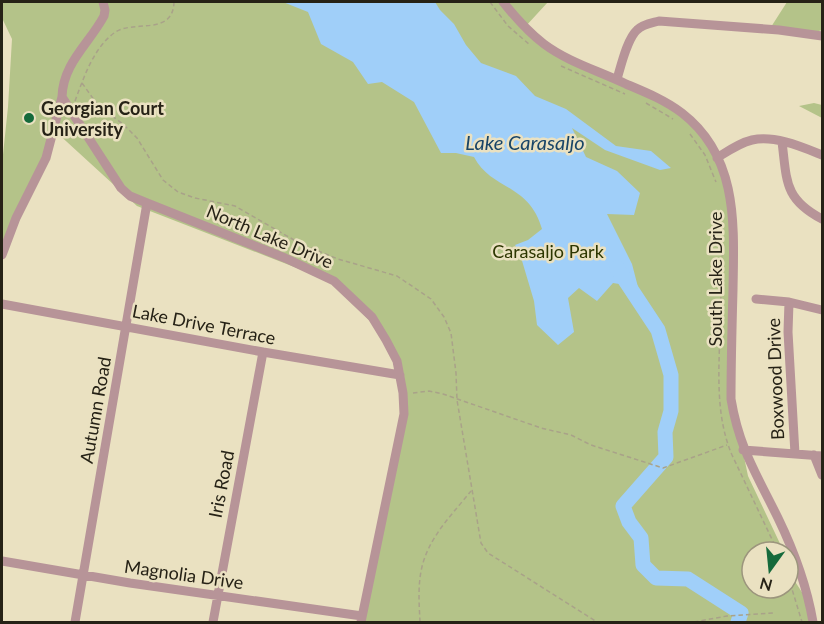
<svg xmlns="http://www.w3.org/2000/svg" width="824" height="624" viewBox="0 0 824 624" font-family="Lato,sans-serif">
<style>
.green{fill:#b4c389}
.water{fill:#a0cff9}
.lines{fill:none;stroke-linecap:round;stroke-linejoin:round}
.river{stroke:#a0cff9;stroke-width:15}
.path{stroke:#a9a289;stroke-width:1.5;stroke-dasharray:4.5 3;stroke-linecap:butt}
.minor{stroke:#b79498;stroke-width:9}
.poi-dot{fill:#156a3b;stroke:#eae1c1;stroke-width:2}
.labels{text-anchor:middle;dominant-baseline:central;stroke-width:5;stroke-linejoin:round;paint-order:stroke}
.poi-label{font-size:18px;font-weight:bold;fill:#262216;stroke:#eae1c1;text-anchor:start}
.street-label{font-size:18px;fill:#262216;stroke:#eae1c1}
.park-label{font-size:18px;fill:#2c3600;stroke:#eae1c1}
.water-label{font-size:20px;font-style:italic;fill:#194567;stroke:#eae1c1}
</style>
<rect width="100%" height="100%" fill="#eae1c1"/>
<path class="green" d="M2,2H548L525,27L546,46L662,100L704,136L729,191L731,394L748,476L784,552H752V588H788V563L794,580L809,603L813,622H361L404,409L400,375L382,334L333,282L137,206L55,131L46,158L2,261V164L8,107L12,39L2,18Z
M787,2H822V30L816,32L771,27Z
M814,103L822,105V118L799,106Z"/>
<path class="water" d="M283,2H435L440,10L454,24L466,45L481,63L516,76L535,96L566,109L616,146L651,151L671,168L660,170L605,150L572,128L586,157L617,171L640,193L634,215L607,214L632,264L638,287L613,283L597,301L579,288L568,298L574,332L558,345L537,325L534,301L520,254L515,245L528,240L542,229C529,183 491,190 474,157L456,153H441L414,102L382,82L368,84L353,62L321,44L308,12Z"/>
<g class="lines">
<path class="river" d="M617,268L658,330L671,375V411L665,432L666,457L623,506L629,522L641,538L643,565L656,578L688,579L741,613L738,622"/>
<path class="path" d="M490,2L508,26L530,45
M561,66L625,94
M82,83L97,104L124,125L137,138L163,180L178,192L195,198L235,206L301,244L338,259L397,276L431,299L444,317L451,333L456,373L457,400L481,543L488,553L597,622
M75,101C84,77 93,49 114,33C132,19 173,37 174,2
M646,103L673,119
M690,134L705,155L716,182
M723,222C722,257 721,292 720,328C719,370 715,415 732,455L778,552
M413,393L429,391L443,394L541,428L571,435L591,445L663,468L727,445
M788,576L802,622
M420,622C419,601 417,578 425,557C434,532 455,511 471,491
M694,622L727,616L773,613"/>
<path class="minor" d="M103,2L105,10L104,16C89,44 63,63 62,97L121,188L130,196L147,203L285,258L334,281L372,317L386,340L397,361L403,393L404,414L361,622
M503,2C515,17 528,32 544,44C568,62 599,71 626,84C645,92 665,100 682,113C739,157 734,226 733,290C732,326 731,363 731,399C739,448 757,475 778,518C794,551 807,587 813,622
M617,79C621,66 627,39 637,30C643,24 652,23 659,21L779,30L822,36
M782,142C787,181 784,199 822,219
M717,158C728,151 739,143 752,140C775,135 802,147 822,155
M2,255L16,218L46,158L62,97
M756,299L789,302L822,310
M789,302L788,332L795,454
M2,304L263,352L400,375
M743,450L822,456
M814,455L822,475
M2,561L130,583L362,616
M75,622L147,203
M213,622L263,352"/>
</g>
<circle class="poi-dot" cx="29" cy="118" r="6"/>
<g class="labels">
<g class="poi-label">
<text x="41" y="108">Georgian Court<tspan x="41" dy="21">University</tspan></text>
</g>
<g class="street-label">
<text transform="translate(270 236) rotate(23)">North Lake Drive</text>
<text transform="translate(715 279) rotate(-90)">South Lake Drive</text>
<text transform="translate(204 324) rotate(11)">Lake Drive Terrace</text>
<text transform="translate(775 379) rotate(-92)">Boxwood Drive</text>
<text transform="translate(95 410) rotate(-80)">Autumn Road</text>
<text transform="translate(221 484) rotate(-79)">Iris Road</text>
<text transform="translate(184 574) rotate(8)">Magnolia Drive</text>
</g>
<g class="park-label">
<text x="548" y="251">Carasaljo Park</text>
</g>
<g class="water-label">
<text x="525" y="142">Lake Carasaljo</text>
</g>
</g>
<rect width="824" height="624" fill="none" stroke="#262216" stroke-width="6"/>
<g transform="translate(770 570) rotate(195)"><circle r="28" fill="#eae1c1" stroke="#9c957d" stroke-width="1.5"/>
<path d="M0-4.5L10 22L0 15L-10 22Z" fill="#156a3b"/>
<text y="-9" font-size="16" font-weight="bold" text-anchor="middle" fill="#262216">N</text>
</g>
</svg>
